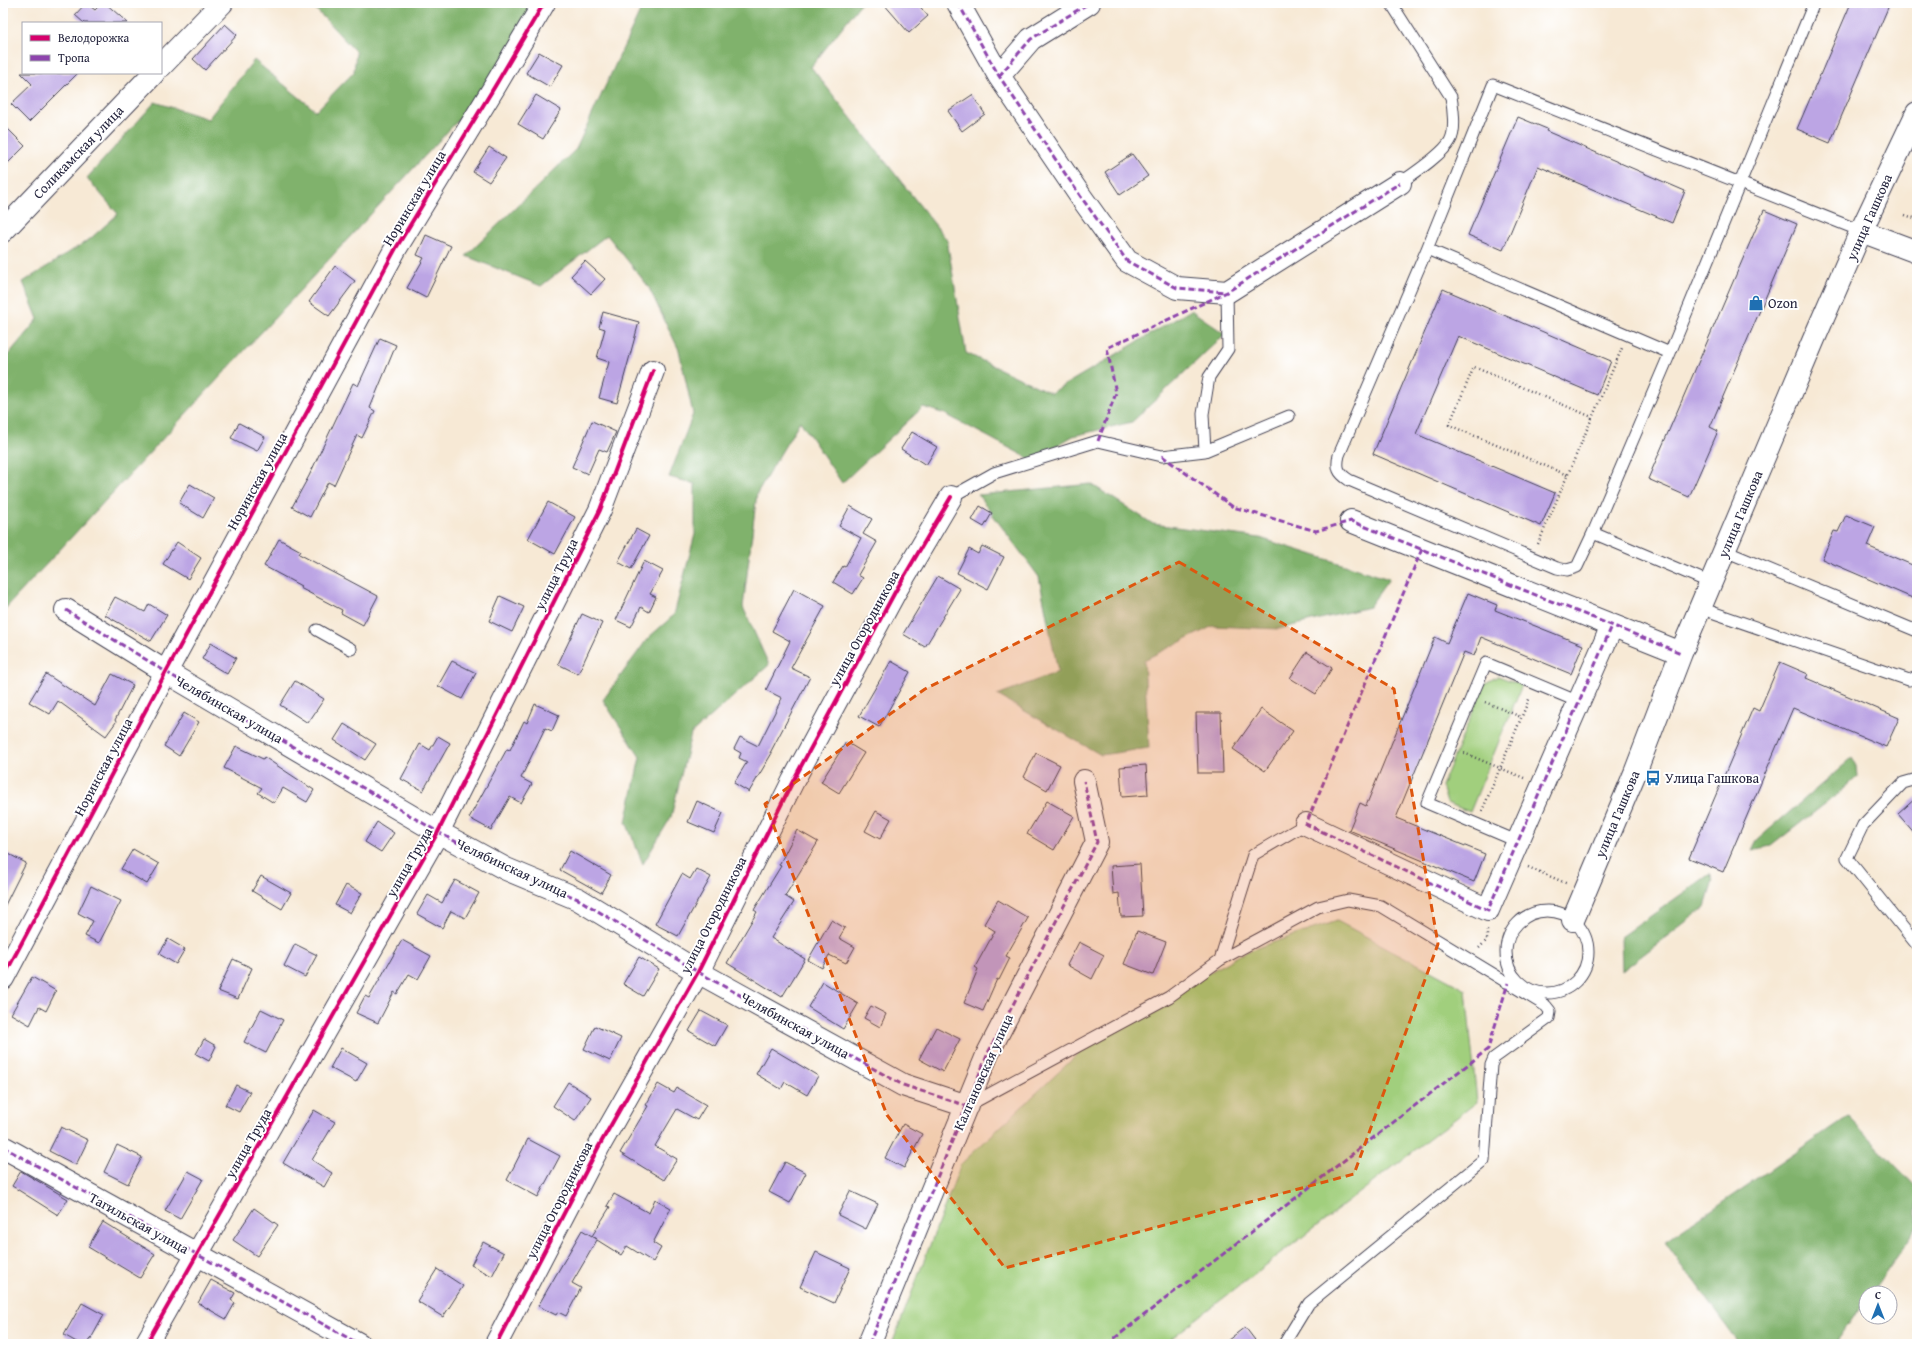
<svg xmlns="http://www.w3.org/2000/svg" width="1920" height="1347" viewBox="0 0 1920 1347" font-family="'Gentium Book Plus',serif">
<style>
.green{fill:#a1cf7d;stroke:#62785c}
.forest{fill:#80b26c;stroke:#516a54}
.building{fill:#bca5e4}
.lines{fill:none;stroke-linecap:round;stroke-linejoin:round}
.service-casing{stroke:#424052;stroke-width:13}
.minor-casing{stroke:#424052;stroke-width:24}
.primary-casing{stroke:#424052;stroke-width:24}
.path{stroke:#424052;stroke-width:2.5;stroke-dasharray:1 3;stroke-linecap:butt}
.service{stroke:#fff;stroke-width:11}
.minor{stroke:#fff;stroke-width:22}
.primary{stroke:#fff;stroke-width:22}
.quiet{stroke:#8e44ad;stroke-width:3;stroke-dasharray:6 3;stroke-linecap:butt}
.cycleway-casing{stroke:#fff;stroke-width:6}
.cycleway{stroke:#d6006c;stroke-width:4}
.marked{fill:#de560e;fill-opacity:0.2;stroke:#de560e;stroke-width:3;stroke-dasharray:8 5;stroke-linejoin:round}
.labels{text-anchor:middle;dominant-baseline:central;stroke-width:4;stroke-linejoin:round;paint-order:stroke}
.street-label{font-size:14px;fill:#22223b;stroke:#fff}
.poi-label{font-size:14px;fill:#22223b;stroke:#fff;text-anchor:start}
</style>
<rect width="100%" height="100%" fill="#fff"/>
<filter id="ink" filterUnits="userSpaceOnUse"><feTurbulence type="fractalNoise" baseFrequency=".025" numOctaves="2"/><feDisplacementMap in="SourceGraphic" scale="8" xChannelSelector="R" yChannelSelector="G"/><feConvolveMatrix kernelMatrix="1 2 1 2 8 2 1 2 1" color-interpolation-filters="sRGB"/></filter>
<filter id="wash" filterUnits="userSpaceOnUse"><feTurbulence type="fractalNoise" baseFrequency=".012" numOctaves="4" result="noise"/><feDisplacementMap in="SourceGraphic" scale="16" xChannelSelector="R" yChannelSelector="G"/><feGaussianBlur stdDeviation="0.9" result="paint"/><feColorMatrix in="noise" values="0 0 0 0 0 0 0 0 0 0 0 0 0 0 0 0 0 1.4 0 .05"/><feComposite in="paint" operator="in"/></filter>
<g filter="url(#wash)">
<rect width="100%" height="100%" fill="#f7e9d5"/>
<path class="green" d="M1498,676L1522,685L1470,812L1447,803L1442,786L1484,684Z
M1337,921L1466,990L1477,1102L1164,1344H892L961,1164L1096,1037L1245,952Z"/>
<path class="forest" d="M310,3H539L500,75L3,611V361L38,319L23,282L90,239L118,214L87,178L155,102L208,119L254,60L316,111L354,72L356,52Z
M644,3H861L811,67L947,240L966,353L1051,393L1191,310L1225,334L1132,422L1073,436L1032,460L945,414L923,407L842,483L800,421L757,493L743,607L769,665L691,734L671,817L643,864L626,822L640,757L603,700L648,638L674,615L695,534V484L669,477L693,414L679,350L648,286L607,235L541,286L466,256L576,149Z
M1091,484L1153,524L1260,538L1389,579L1369,607L1279,629L1213,626L1144,660L1149,748L1101,755L997,695L1058,672L1039,577L978,495Z
M1852,758L1856,765L1857,777L1844,789L1771,846L1752,850L1757,840Z
M1710,874L1713,881L1705,907L1622,971L1621,937Z
M1848,1116L1917,1188V1227L1871,1293H1866V1300L1835,1344H1740L1736,1340L1665,1242Z"/>
<g id="blocks">
<path class="building" d="M86,3L95,10L102,3H105L128,23H84L75,15Z
M883,3H917L928,16L909,33Z
M1851,3H1890L1830,143L1797,129Z
M225,24L237,35L205,70L193,59Z
M539,52L563,65L550,87L526,73Z
M21,73H78L29,122L11,104L32,84Z
M536,95L561,110L543,139L518,124Z
M972,95L985,114L962,131L948,111Z
M1518,117L1547,129L1546,131L1685,191L1672,223L1538,166L1503,250L1468,235Z
M3,124L25,146L3,168Z
M489,147L506,158L489,182L473,172Z
M1132,154L1148,176L1120,195L1105,172Z
M1764,210L1797,224L1710,427L1718,431L1689,497L1648,479Z
M426,235L451,246L426,298L407,288L424,258L417,255Z
M585,261L605,279L591,294L571,276Z
M335,266L355,281L329,316L309,302Z
M1443,289L1611,361L1597,395L1458,336L1416,434L1555,493L1541,526L1373,454Z
M603,312L639,322L617,403L599,398L609,362L597,358L605,329L599,327Z
M380,338L396,345L370,408L375,411L362,438L357,435L334,485L328,482L310,517L292,507L309,476L353,383L358,386Z
M592,421L616,432L607,452L599,449L588,474L572,467Z
M239,423L265,437L257,451L231,438Z
M912,432L937,447L926,465L901,449Z
M190,484L214,498L203,518L179,503Z
M548,502L575,517L555,554L528,539Z
M850,506L872,519L863,534L877,542L858,575L863,578L853,594L833,582L843,566L845,567L861,538L839,526Z
M980,506L992,513L984,527L972,520Z
M1846,515L1875,527L1867,546L1917,567V600L1822,559L1834,531L1838,532Z
M636,529L649,536L631,569L618,562Z
M279,539L301,551L299,554L378,596L363,625L341,613L342,610L300,588L301,586L264,566Z
M177,542L201,558L188,579L163,564Z
M982,546L1004,557L988,589L957,573L969,549L978,554Z
M644,561L663,571L650,594L656,597L649,612L641,607L631,627L616,620Z
M938,576L960,589L925,647L903,634Z
M794,589L825,606L791,668L810,677L770,753H772L749,792L734,783L747,762L739,758L741,753L734,749L740,737L758,746L782,698L766,690L790,641L772,631Z
M1468,593L1497,605L1495,610L1583,645L1571,674L1481,637L1474,656L1464,652L1396,818L1485,854L1474,882L1349,830L1360,803L1366,806L1435,637L1447,643Z
M500,596L524,607L512,632L489,621Z
M115,597L145,612L149,604L167,615L151,641L105,615Z
M582,614L602,623L578,674L558,664Z
M211,643L236,658L227,674L202,659Z
M1307,652L1332,668L1316,694L1290,678Z
M452,661L476,673L462,699L438,686Z
M891,661L910,672L879,727L859,716Z
M1780,662L1808,674L1806,678L1899,718L1886,747L1793,708L1723,872L1689,858L1753,708L1759,711Z
M46,674L95,706L112,674L133,685L115,720L116,722L106,736L58,701L50,714L29,702Z
M295,681L324,699L308,723L280,705Z
M535,704L559,715L552,731L545,728L521,778L532,784L521,803L510,797L491,830L469,818L507,749L510,750L524,721L527,723Z
M1261,709L1293,731L1265,771L1233,749Z
M184,713L199,722L179,756L164,746Z
M1196,713H1221L1223,773H1198Z
M344,724L376,744L365,760L334,740Z
M438,736L450,743L423,791L401,779L420,744L430,750Z
M846,742L864,753L839,793L821,782Z
M236,746L263,759L264,757L314,790L307,802L283,788L274,803L258,793L262,788L224,768Z
M1036,753L1060,765L1047,790L1024,777Z
M1146,765L1148,795L1122,797L1120,767Z
M1917,797V836L1898,814Z
M697,801L723,813L714,833L688,822Z
M1047,801L1074,816L1054,850L1027,834Z
M876,811L891,819L880,839L865,831Z
M377,822L394,833L381,852L365,842Z
M797,830L818,842L785,896L794,902L771,938L805,959L782,997L727,963L757,912L754,910L781,866L779,865Z
M133,849L159,864L147,884L121,869Z
M3,851L26,863L3,909Z
M570,851L611,875L601,893L560,870Z
M1140,864L1143,916L1121,917L1119,893L1113,894L1111,866Z
M696,869L711,877L678,936L655,924L682,874L690,879Z
M261,876L291,893L282,909L252,891Z
M455,880L479,893L465,918L451,911L442,928L417,914L428,895L442,903Z
M346,885L362,893L350,913L335,905Z
M91,886L121,901L99,943L85,936L93,921L78,913Z
M998,900L1028,918L1006,956L1010,958L999,980L997,979L983,1011L964,1003L978,969L975,967L995,931L984,924Z
M831,920L845,928L839,938L855,947L846,963L829,955L822,968L808,960Z
M1137,931L1166,942L1153,975L1124,964Z
M168,939L185,949L176,964L159,954Z
M402,940L431,956L418,979L409,974L397,994L394,992L378,1023L356,1013L365,996L369,998Z
M1079,942L1104,955L1092,979L1067,965Z
M295,944L317,955L305,977L284,966Z
M639,957L659,969L643,996L623,984Z
M233,959L252,968L238,999L218,991Z
M32,977L56,991L46,1011L39,1007L30,1025L11,1014Z
M823,982L858,1004L843,1029L808,1007Z
M871,1006L886,1014L880,1027L864,1018Z
M261,1009L283,1020L266,1053L244,1042Z
M701,1011L727,1025L715,1046L689,1031Z
M595,1026L621,1038L610,1061L584,1049Z
M936,1027L960,1039L943,1072L919,1059Z
M204,1039L216,1046L209,1061L196,1054Z
M341,1048L367,1063L356,1082L330,1068Z
M771,1048L818,1076L807,1095L785,1082L781,1089L756,1074Z
M568,1082L591,1097L575,1121L553,1106Z
M658,1084L674,1093L677,1088L706,1105L697,1120L677,1109L655,1146L677,1159L664,1180L620,1153L648,1106L646,1105Z
M236,1085L250,1092L239,1112L225,1105Z
M314,1110L335,1122L312,1160L332,1173L324,1187L283,1163Z
M903,1124L922,1134L904,1168L885,1158Z
M61,1127L88,1140L76,1165L49,1151Z
M528,1139L560,1156L538,1197L507,1180Z
M117,1145L142,1157L128,1184L104,1172Z
M785,1162L806,1173L790,1203L769,1192Z
M21,1171L68,1199L58,1215L12,1186Z
M188,1171L203,1179L180,1219L165,1211Z
M850,1191L878,1204L866,1229L838,1215Z
M614,1194L649,1213L655,1199L671,1208L653,1243L661,1248L653,1262L627,1246L621,1255L597,1240L572,1283L581,1288L566,1316L558,1312L556,1315L538,1306L582,1230L597,1239L592,1236L610,1207L607,1206Z
M254,1208L278,1225L257,1256L233,1240Z
M103,1222L155,1254L140,1278L88,1247Z
M483,1242L504,1253L492,1276L471,1265Z
M816,1252L850,1268L834,1303L800,1287Z
M437,1269L463,1286L443,1317L417,1301Z
M211,1280L235,1293L231,1300L235,1303L226,1319L198,1303Z
M82,1303L104,1315L88,1344H80L64,1335Z
M1245,1327L1258,1344H1223Z"/>
</g>
</g>
<g filter="url(#ink)">
<use href="#blocks" fill-opacity="0" stroke="#424052" stroke-width="1"/>
<g class="lines">
<g class="service-casing">
<path id="service" d="M1391,3L1451,97C1453,108 1456,131 1450,141C1443,154 1413,174 1400,183
M1427,249L1670,353
M1205,451L1203,414L1209,377L1228,349L1227,292
M951,497L994,473L1098,441L1162,456L1205,451L1289,416
M1593,533L1577,567L1567,570L1557,568L1349,480C1338,473 1336,468 1339,455L1427,249L1493,85L1861,231
M1725,551L1917,631
M1711,583L1593,533L1670,353L1814,3
M1700,608L1909,680L1917,677
M317,630L351,649
M1917,779L1903,783L1863,825L1847,858L1917,945
M1519,842L1427,803L1486,663L1579,702
M1506 952a41 41 0 1 1 82 0a41 41 0 1 1-82 0Z
M1220,960L1253,855L1306,824
M969,1105L1169,997L1220,960L1318,907L1348,900L1381,906L1546,1006L1550,1011L1549,1018L1501,1053L1494,1058L1491,1065L1484,1160L1309,1303L1284,1344"/>
</g>
<g class="minor-casing">
<path id="minor" d="M958,3L999,76L1081,197L1127,261L1177,288L1227,292L1400,183
M999,76L1031,39L1089,3
M1861,231L1917,252
M1351,521L1681,653
M66,610L166,672L438,832L506,869L578,899L698,972L903,1085L967,1106
M1306,824L1488,910L1612,626
M1573,920L1635,773L1681,653L1814,339L1861,231L1917,113
M3,978L166,672L396,248L495,86L544,3
M3,1147L359,1344
M146,1344L438,832L600,510L653,371
M496,1344L599,1146L698,972L793,781L895,592L951,497
M869,1344L988,1053L1097,842L1084,781"/>
</g>
<g class="primary-casing">
<path id="primary" d="M161,66L222,3
M3,231L154,73"/>
</g>
<path class="path" d="M1905,215L1917,219
M1567,475L1449,425L1474,367L1592,417
M1538,544L1622,348
M1485,702L1521,717
M1464,753L1524,778
M1482,811L1530,697
M1528,867L1568,884
M1479,948L1487,940V929"/>
<use href="#service" class="service"/>
<use href="#minor" class="minor"/>
<use href="#primary" class="primary"/>
<path class="quiet" d="M958,3L999,76L1081,197L1127,261L1177,288L1225,292
M999,76L1031,39L1089,3
M1098,441L1116,393L1107,348L1227,292L1400,183
M1162,456L1233,507L1316,531L1351,521L1681,653
M1422,549L1306,824L1488,910L1612,626
M66,610L166,672L438,832L506,869L578,899L698,972L903,1085L967,1106
M3,1147L359,1344
M869,1344L988,1053L1097,842L1084,781
M1107,1344L1488,1049L1508,983"/>
<g class="cycleway-casing">
<path id="cycleway" d="M3,978L166,672L396,248L495,86L544,3
M146,1344L438,832L600,510L653,371
M496,1344L599,1146L698,972L793,781L895,592L951,497"/>
</g>
<use href="#cycleway" class="cycleway"/>
</g>
</g>
<path class="marked" d="M1179,562L1394,689L1438,944L1354,1174L1005,1268L887,1115L765,804L925,689Z"/>
<defs>
<g id="shop-bare" transform="scale(1.2)"><path d="M-5-2.5h2.3a2.7 3.5 0 0 1 5.4 0H5L5.5 6h-11ZM-1.5-2.5h3a1.5 2.3 0 0 0-3 0Z" fill="#1f6fb2" stroke="#fff" stroke-width="2.5" paint-order="stroke"/></g>
<g id="bus-bare" transform="scale(1.2)"><path d="M-5-6H5V4H4V6H2V4H-2V6H-4V4H-5ZM-3.5-4V0h7V-4ZM-3.5 1.2v1.5H-2V1.2ZM2 1.2v1.5H3.5V1.2Z" fill="#1f6fb2" stroke="#fff" stroke-width="2.5" paint-order="stroke"/></g>
</defs>
<g fill-rule="evenodd">
<use href="#shop-bare" x="1756" y="303"/>
<use href="#bus-bare" x="1653" y="778"/>
</g>
<g class="labels">
<g class="street-label">
<text transform="translate(78 152) rotate(-46)">Соликамская улица</text>
<text transform="translate(414 198) rotate(-59)">Норинская улица</text>
<text transform="translate(1869 217) rotate(-66)">улица Гашкова</text>
<text transform="translate(257 481) rotate(-61)">Норинская улица</text>
<text transform="translate(1740 514) rotate(-67)">улица Гашкова</text>
<text transform="translate(556 574) rotate(-63)">улица Труда</text>
<text transform="translate(864 628) rotate(-61)">улица Огородникова</text>
<text transform="translate(229 709) rotate(30)">Челябинская улица</text>
<text transform="translate(103 767) rotate(-62)">Норинская улица</text>
<text transform="translate(1617 814) rotate(-67)">улица Гашкова</text>
<text transform="translate(409 862) rotate(-60)">улица Труда</text>
<text transform="translate(512 868) rotate(25)">Челябинская улица</text>
<text transform="translate(713 915) rotate(-63)">улица Огородникова</text>
<text transform="translate(795 1025) rotate(29)">Челябинская улица</text>
<text transform="translate(983 1072) rotate(-66)">Калгановская улица</text>
<text transform="translate(248 1143) rotate(-60)">улица Труда</text>
<text transform="translate(559 1200) rotate(-63)">улица Огородникова</text>
<text transform="translate(139 1223) rotate(29)">Тагильская улица</text>
</g>
<g class="poi-label">
<text x="1768" y="303">Ozon</text>
<text x="1665" y="778">Улица Гашкова</text>
</g>
</g>
<rect width="1920" height="1347" fill="none" stroke="#fff" stroke-width="16"/>
<rect x="22" y="22" width="140" height="52" fill="#ffffff" stroke="#a7a7b1"/>
<rect x="30" y="35" width="20" height="6" fill="#d6006c" stroke="#a7a7b1"/>
<text x="58" y="42" font-size="12" fill="#22223b">Велодорожка</text>
<rect x="30" y="55" width="20" height="6" fill="#8e44ad" stroke="#a7a7b1"/>
<text x="58" y="62" font-size="12" fill="#22223b">Тропа</text>
<g transform="translate(1878 1305)"><circle r="19" fill="#ffffff" stroke="#a7a7b1"/>
<path d="M0-3L7 15L0 10L-7 15Z" fill="#1f6fb2"/>
<text y="-6" font-size="11" font-weight="bold" text-anchor="middle" fill="#22223b">С</text>
</g>
</svg>
